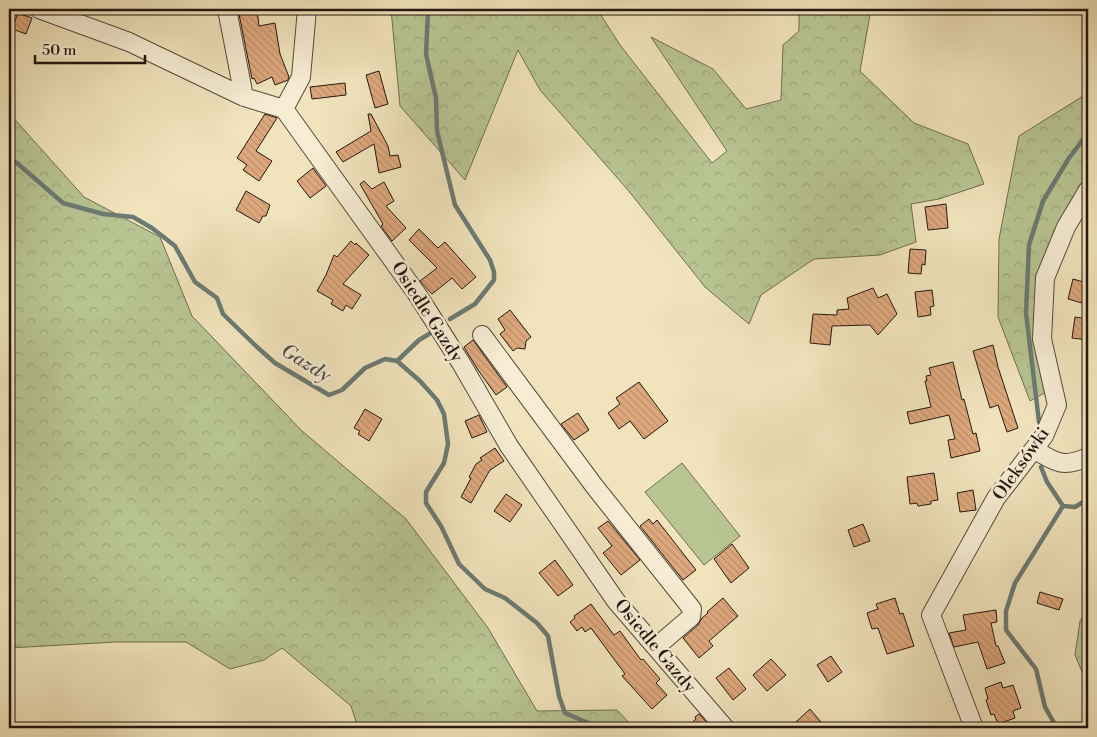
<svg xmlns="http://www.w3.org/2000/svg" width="1097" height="737" viewBox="0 0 1097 737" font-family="'Libre Bodoni',serif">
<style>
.forest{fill:url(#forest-crowns);stroke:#6e6e52}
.pitch{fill:#b8c593;stroke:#6e6e52}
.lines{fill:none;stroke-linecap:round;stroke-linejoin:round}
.stream{stroke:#6b7b73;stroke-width:4.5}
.building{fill:url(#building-back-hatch);stroke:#241711}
.minor-casing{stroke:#574a3c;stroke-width:20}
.minor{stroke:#f6edd4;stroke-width:18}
.labels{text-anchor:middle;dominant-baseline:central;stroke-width:5;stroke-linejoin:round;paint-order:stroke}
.street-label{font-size:18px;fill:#241711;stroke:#f6edd4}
.water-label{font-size:19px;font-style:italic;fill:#4e514a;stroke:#f6edd4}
</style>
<defs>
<pattern id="forest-crowns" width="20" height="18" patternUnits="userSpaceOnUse" patternTransform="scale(1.25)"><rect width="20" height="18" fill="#b8c593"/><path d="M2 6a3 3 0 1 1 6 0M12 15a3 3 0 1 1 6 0" fill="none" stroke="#9ea87e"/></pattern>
<pattern id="building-back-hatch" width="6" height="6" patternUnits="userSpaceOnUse" patternTransform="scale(1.25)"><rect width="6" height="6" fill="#dea87d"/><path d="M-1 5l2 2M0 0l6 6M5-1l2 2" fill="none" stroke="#be906b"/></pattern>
</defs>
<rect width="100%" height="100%" fill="#f1e4bd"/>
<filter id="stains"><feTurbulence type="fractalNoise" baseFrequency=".004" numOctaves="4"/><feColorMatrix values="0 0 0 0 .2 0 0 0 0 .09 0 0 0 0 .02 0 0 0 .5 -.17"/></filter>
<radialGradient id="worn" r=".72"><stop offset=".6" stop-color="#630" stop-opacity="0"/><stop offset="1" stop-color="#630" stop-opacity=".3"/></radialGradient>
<path class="forest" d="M391,9H597L620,45L712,163L727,151L651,37L713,69L746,109L781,100L783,45L799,31V9H871L860,71L914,123L968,144L984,184L939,199L911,204L916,242L880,255L814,259L761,295L749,324L705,287L628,190L540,90L518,50L465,180L400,106Z
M1088,93V189L1049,247L1050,390L1030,401L998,317L999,239L1019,136Z
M9,113L84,197L160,237L192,316L302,431L406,519L488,628L537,711L617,710L634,728H358L351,706L282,648L264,660L230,669L186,642H116L9,648Z
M1088,610V686L1075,655L1080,621Z"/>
<path class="pitch" d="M682,463L740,536L704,565L645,492Z"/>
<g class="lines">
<path class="stream" d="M426,9L428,11L426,54L436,98L437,131L455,205L490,260L494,272V280L475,304L450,319
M9,159L17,163L63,203L103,214L133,217L152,228L175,246L195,282L217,298L223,314L257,347L275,363L329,395L342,390L365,368L385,359L397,361L420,381L437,400L444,414L448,444L444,463L426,492V503L441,526L459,564L485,589L505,598L537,623L548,636L559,696L565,713L600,728
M397,361L419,340L429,334
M1039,422L1026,313L1029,245L1043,201L1069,158L1088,133
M1041,467L1047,482L1063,506
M1057,728L1045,707L1036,669L1006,630V611L1015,583L1063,506L1075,507L1088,499"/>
</g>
<path class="building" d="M238,9H257L259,26L275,23L280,54L289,77L288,80L275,85L272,77L257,84L254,78L252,79Z
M18,13L32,18L26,34L12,29Z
M379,71L388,104L375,108L366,75Z
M345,83L346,95L312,99L310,87Z
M265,114L277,118L256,151L272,161L259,181L243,170L247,165L237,158Z
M368,114H371L388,146L390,156L398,155L401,167L379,173L374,144L343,162L336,152L371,131Z
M313,168L326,186L310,198L297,181Z
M364,181L372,189L384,182L394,201L386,206L406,228L392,241L381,226L383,224L360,184Z
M246,191L270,205L266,216H263L259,223L236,210Z
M946,204L948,228L928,230L925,207Z
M419,229L438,248L445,242L476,277L462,289L452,278L432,294L420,281L437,268L409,240Z
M351,241L355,245L356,243L369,255L343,284L361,295L352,309L346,305L343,311L331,304L333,300L317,291L326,275L334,255L337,257Z
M910,249L926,250L925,265L922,264L921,274L908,273Z
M1073,279L1087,283L1082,303L1068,299Z
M873,288L878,298L887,294L897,314L878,335L870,325L832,326L830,345L810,343L813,314L837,315V310L849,309L847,298Z
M932,290L934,306L930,307L931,315L918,317L915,292Z
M510,310L531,337L526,341L525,349L517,348L513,351L500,334L505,330L498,319Z
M1075,317L1088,319V340L1072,338Z
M473,340L507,387L496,395L478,370L464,347Z
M993,345L998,367L1018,428L1007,432L998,405L990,408L973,351Z
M953,362L962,400L964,399L973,434L976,433L980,451L951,458L948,440L955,439L949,415L910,424L907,412L931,407L925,381H927L926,376L931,375L929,368Z
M639,382L668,421L644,439L630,421L619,429L608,413L620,404L616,398Z
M365,409L382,419L369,441L358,434L360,431L354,428Z
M578,413L589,430L574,440L561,424Z
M479,415L487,432L472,438L465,421Z
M495,448L504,461L490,470L471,503L461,497L471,478L469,477L476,464L482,460L480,458Z
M934,473L938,500L931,501V504L918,506L917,503L910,504L907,477Z
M973,490L976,510L960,512L957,493Z
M506,494L522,505L510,522L494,511Z
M649,519L653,524L657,520L696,570L683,580L640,526Z
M608,521L640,560L621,575L603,553L612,546L598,528Z
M863,524L870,541L854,547L848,530Z
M732,544L749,568L731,583L714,559Z
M555,560L573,585L558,596L539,573Z
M1040,592L1063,599L1059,610L1037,603Z
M723,598L738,616L709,641L713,646L699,658L683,638L698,625L702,618L708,613L707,612Z
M895,598L900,614L903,613L914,646L887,654L878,628L872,629L867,613L878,609L876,604Z
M591,604L614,635L620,631L641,660L643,659L660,679L656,683L667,695L652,709L622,676L625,674L591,628L585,632L582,627L577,631L570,622L575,618L574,616Z
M996,610L997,622L991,623L996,646H998L1005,663L987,669L978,642L954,647L949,633L966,630L963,615Z
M831,656L842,672L828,682L817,665Z
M771,659L786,675L767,691L753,675Z
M729,668L746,689L733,700L716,678Z
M1001,682L1003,688L1013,685L1021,708L1013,711L1015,718L998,724L994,714L991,715L986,700L988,699L985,688Z
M810,709L826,728H789L797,721Z
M699,714L709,725L705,728H686L696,719L695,717Z"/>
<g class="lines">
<g class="minor-casing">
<path id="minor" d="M39,9L129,42L244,97L284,109L417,294L461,363L509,446L616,601L725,728
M227,9L244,97
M284,109L301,77L307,9
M482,335L595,487L692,609L691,617L656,647
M1034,449C1055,463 1064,468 1088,457
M974,728L931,615L996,498L1044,436L1057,405L1042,339L1045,278L1066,227L1088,190"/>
</g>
<use href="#minor" class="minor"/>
</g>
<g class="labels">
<g class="street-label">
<text transform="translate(427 312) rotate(57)">Osiedle Gazdy</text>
<text transform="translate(1021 464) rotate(-55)">Oleksówki</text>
<text transform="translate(655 646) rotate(50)">Osiedle Gazdy</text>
</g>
<g class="water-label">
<text transform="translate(306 363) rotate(32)">Gazdy</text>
</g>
</g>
<rect width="1097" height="737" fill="none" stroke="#f1e4bd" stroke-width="30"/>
<rect x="10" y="10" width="1077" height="717" fill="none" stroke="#241711" stroke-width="2.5"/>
<rect x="15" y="15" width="1067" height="707" fill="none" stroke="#241711"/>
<path d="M35 55v8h110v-8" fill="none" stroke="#241711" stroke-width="2.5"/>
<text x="42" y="55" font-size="15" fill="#241711" stroke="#f6edd4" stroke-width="4" paint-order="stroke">50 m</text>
<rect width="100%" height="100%" filter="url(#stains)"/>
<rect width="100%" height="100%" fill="url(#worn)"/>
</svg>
